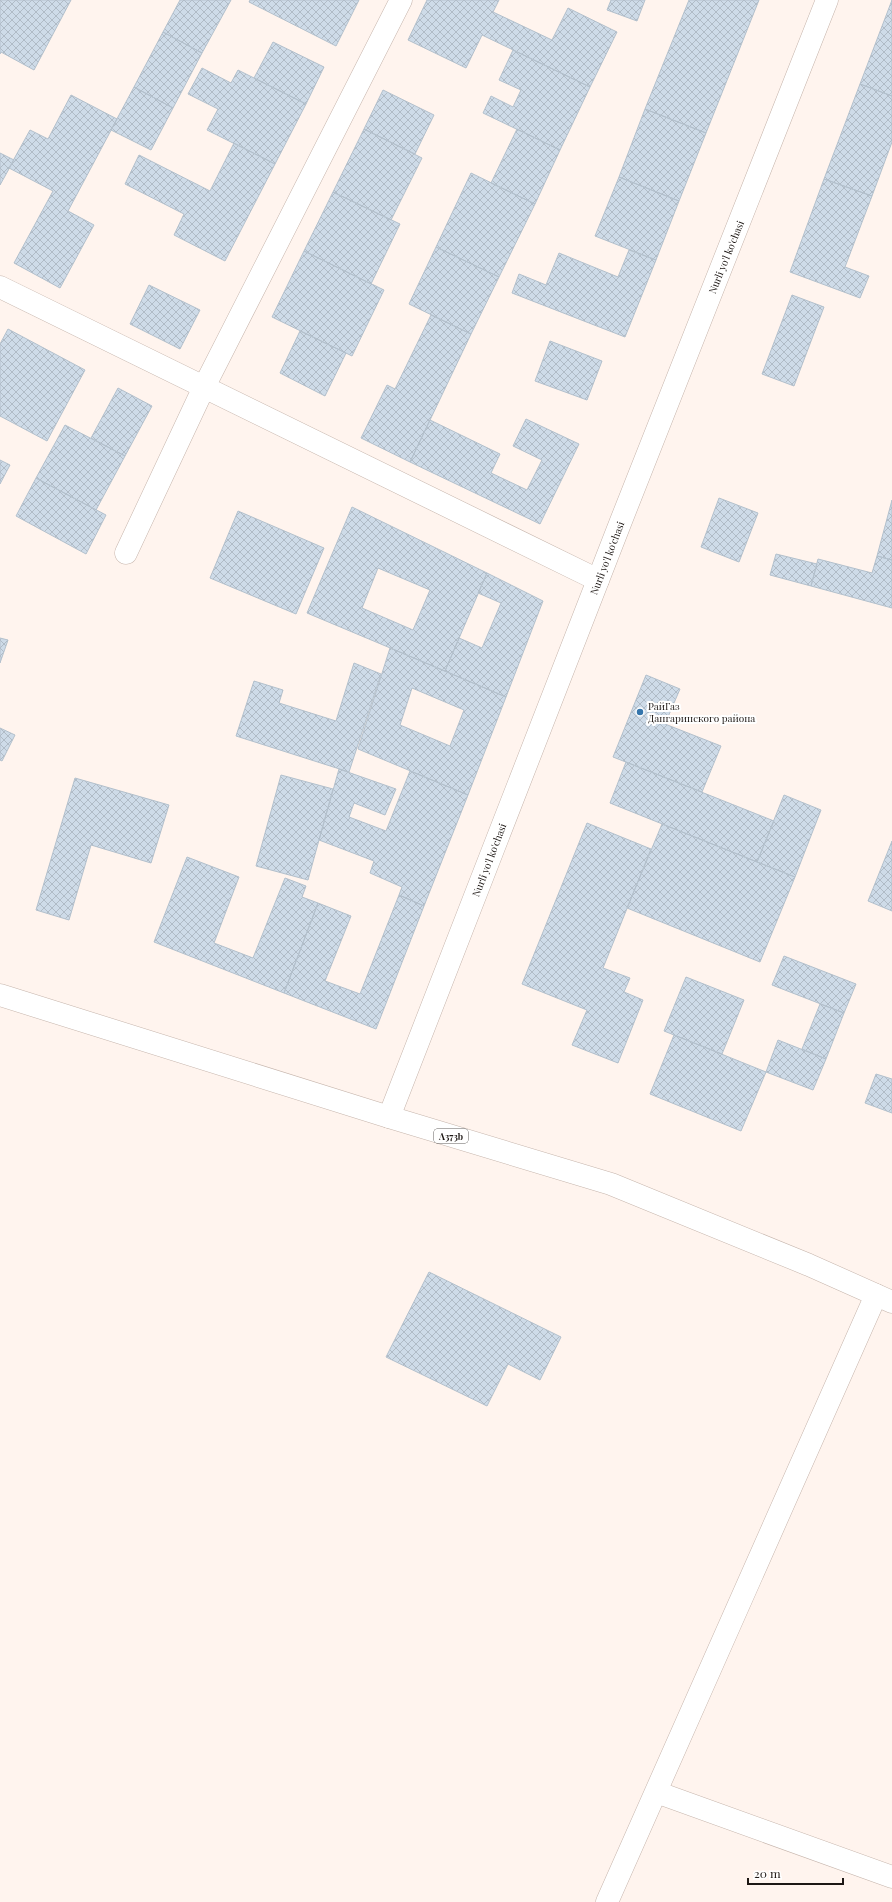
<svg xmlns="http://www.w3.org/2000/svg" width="892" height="1902" viewBox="0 0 892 1902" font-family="'Playfair Display',serif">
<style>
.building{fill:url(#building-cross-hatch);stroke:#b3c0cc;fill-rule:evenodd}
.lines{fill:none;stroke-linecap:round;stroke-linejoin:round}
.minor-casing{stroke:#c6b5ac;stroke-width:23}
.major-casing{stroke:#c6b5ac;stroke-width:23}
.highway-casing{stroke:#c6b5ac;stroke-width:23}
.minor{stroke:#fff;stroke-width:22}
.major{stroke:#fff;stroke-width:22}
.highway{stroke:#fff;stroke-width:22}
.poi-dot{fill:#3475ac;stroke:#fff;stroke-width:1.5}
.labels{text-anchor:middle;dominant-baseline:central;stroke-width:4;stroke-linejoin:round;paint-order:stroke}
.shield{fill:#fff;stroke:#615d5a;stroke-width:1}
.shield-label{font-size:9px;font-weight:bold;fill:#1d1714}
.street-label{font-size:10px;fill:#1d1714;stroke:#fff}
.poi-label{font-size:10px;fill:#1d1714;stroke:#fff;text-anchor:start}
</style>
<defs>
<pattern id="building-cross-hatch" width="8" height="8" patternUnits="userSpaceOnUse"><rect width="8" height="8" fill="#cedbe8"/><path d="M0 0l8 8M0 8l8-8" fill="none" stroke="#b0bbc6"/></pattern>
</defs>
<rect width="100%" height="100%" fill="#fff4ee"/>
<path class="building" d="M0,0H71L34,70L1,52L0,54Z
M180,0H231L202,53L163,32Z
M250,0H359L336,46L249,2Z
M427,0H499L493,12L552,40L568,8L617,32L590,87L482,35L466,68L408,40Z
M611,0H645L637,21L607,10Z
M689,0H759L706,133L645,109Z
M892,0V96L860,84Z
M163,32L202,53L173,108L134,87Z
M273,42L324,67L306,104L254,78Z
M513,50L590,87L560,150L483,113L491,96L513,107L521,90L499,80Z
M202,68L231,83L238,70L306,104L275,164L207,130L218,109L188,94Z
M860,84L892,96V142L872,196L824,179Z
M134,87L173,108L151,150L111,130Z
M383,90L434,115L415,154L364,129Z
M71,95L117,119L68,211L94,225L60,288L14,263L53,191L9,168L30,130L48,139Z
M645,109L706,133L679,201L619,177Z
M364,129L422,158L391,220L333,192Z
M517,129L560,150L535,204L491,183Z
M234,143L275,164L225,261L174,235L184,214L125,184L139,155L210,191Z
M0,153L14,160L0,185Z
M471,173L535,204L499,277L436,247Z
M619,177L679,201L656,260L595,236Z
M824,179L872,196L845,267L869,276L860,298L790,272Z
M333,192L400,224L371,284L304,251Z
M436,247L499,277L471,334L409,304Z
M629,250L656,260L625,337L512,293L519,274L546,285L559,253L618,277Z
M304,251L384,290L352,356L272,317Z
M149,285L200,310L180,349L130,324Z
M792,295L824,307L794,386L762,374Z
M431,315L471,334L410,462L361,438L387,385L395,389Z
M8,329L85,370L47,441L0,416V344Z
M300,331L346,353L325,396L280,373Z
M550,341L602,361L587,400L535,381Z
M118,388L152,406L125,456L91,438Z
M526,419L579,444L540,524L410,462L430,420L500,454L491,473L527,490L542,460L513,446Z
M65,425L125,456L96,510L36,478Z
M0,460L10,465L0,484Z
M36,478L106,515L86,554L16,516Z
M719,498L758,513L739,562L701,547Z
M892,500V560L877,556Z
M352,507L487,573L445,671L307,613ZM378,568L430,590L413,630L362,608Z
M238,511L324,548L296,614L210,578Z
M776,554L817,564L811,586L770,575Z
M877,556L892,560V608L811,586L818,559L872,573Z
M487,573L543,601L506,697L445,671L459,638L482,648L501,603L478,593Z
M0,638L8,640L0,663Z
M390,648L506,697L468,795L358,749ZM412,688L464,710L450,746L400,725Z
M354,663L381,674L349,772L236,736L254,681L283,690L279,703L336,721Z
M646,675L680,689L665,724L721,746L702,792L613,757Z
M0,728L15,735L2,761L0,760Z
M626,762L774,821L757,862L610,803Z
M339,769L396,789L385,815L354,803L349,817L386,831L410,771L468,795L424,906L399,895L402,887L370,873L374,861L319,840Z
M281,775L333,789L308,880L256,866Z
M75,778L169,805L151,863L91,845L69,920L36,910Z
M784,795L821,810L795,877L757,862Z
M587,823L651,849L603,968L630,978L624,992L643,1000L618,1063L572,1045L587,1010L522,984Z
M662,824L795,877L760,962L627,908Z
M892,841V911L868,901Z
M187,857L239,877L214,943L253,958L285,878L306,886L302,897L318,903L284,993L154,942Z
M399,895L424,906L376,1029L284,993L318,903L351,916L325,981L360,994Z
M784,956L856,984L844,1013L772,985Z
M686,977L744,1000L722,1054L664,1031Z
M820,1004L844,1013L826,1059L802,1049Z
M674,1035L766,1072L741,1131L650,1094Z
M778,1040L826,1059L813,1090L766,1072Z
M876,1074L892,1079V1113L865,1103Z
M429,1272L561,1337L540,1380L508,1364L487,1406L386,1357Z"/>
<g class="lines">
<g class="minor-casing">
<path id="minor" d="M0,287L598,580
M126,553L204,387L401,0
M656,1792L892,1877
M607,1902L876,1295"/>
</g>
<g class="major-casing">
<path id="major" d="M389,1117L621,521L827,0"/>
</g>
<g class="highway-casing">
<path id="highway" d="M0,995L389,1117L611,1184L809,1265L892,1302"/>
</g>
<use href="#minor" class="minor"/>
<use href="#major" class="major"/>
<use href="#highway" class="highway"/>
</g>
<circle class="poi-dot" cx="640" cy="712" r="4"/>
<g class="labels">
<rect class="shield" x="434" y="1129" width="34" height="14" rx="3"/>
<g class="shield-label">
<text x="451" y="1136">A373b</text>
</g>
<g class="street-label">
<text transform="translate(726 257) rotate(-68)">Nurli yo'l ko'chasi</text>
<text transform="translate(607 558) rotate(-69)">Nurli yo'l ko'chasi</text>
<text transform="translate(489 860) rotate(-69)">Nurli yo'l ko'chasi</text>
</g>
<g class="poi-label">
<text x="648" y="706">РайГаз<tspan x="648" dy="12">Дангаринского района</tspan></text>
</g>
</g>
<path d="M748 1878v6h95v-6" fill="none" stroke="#1d1714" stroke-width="2"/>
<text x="754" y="1878" font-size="12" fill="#1d1714" stroke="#ffffff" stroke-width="3" paint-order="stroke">20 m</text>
</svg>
